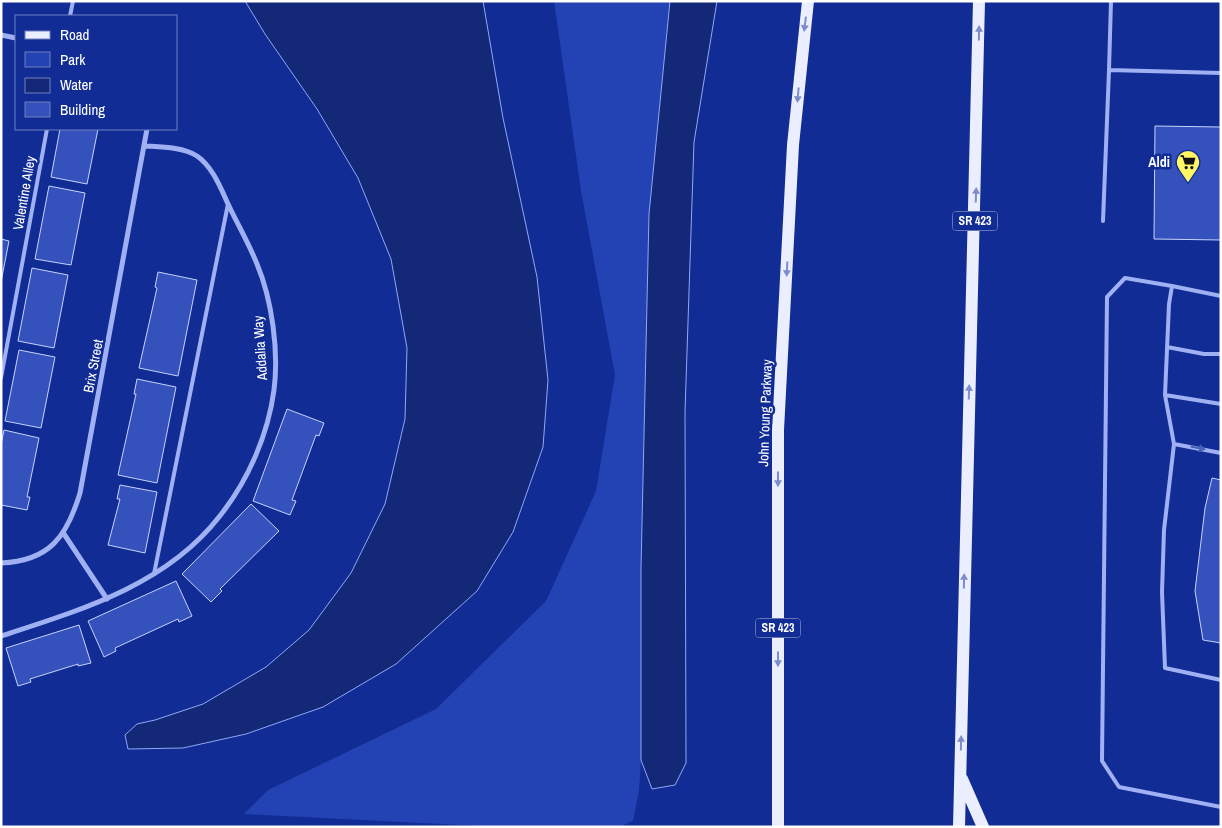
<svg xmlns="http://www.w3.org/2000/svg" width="1222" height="828" viewBox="0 0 1222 828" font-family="'Archivo Narrow',sans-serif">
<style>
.green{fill:#2342b4}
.water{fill:#142878;stroke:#91a8f7}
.building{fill:#3551bc;stroke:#c7d3fd}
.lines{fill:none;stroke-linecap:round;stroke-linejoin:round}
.lane{stroke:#9fb1f3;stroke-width:4}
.street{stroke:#9fb1f3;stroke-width:5}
.primary{stroke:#ebeeff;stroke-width:12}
.oneway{fill:#7e8dca}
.oneway2{fill:#4a61ba}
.labels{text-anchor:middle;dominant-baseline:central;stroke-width:5;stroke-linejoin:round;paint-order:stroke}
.shield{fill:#112c94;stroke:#b8c0df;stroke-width:1}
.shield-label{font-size:12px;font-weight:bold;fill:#fff}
.poi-label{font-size:14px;font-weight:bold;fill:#fff;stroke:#112c94;text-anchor:end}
.street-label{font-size:14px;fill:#fff;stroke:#112c94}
</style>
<rect width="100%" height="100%" fill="#112c94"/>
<path class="green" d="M554,1H670L649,214L641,568V760L639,791L633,821L619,827H500L244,814L268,790L436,709L546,601L596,491L615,375L581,191Z"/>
<path class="water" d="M245,1H483L503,118L537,277L548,380L543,447L513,532L477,591L396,664L323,707L246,734L183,748L128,749L125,735L137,724L155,720L203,704L266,667L309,630L351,573L385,504L405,419L407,348L391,259L358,178L317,109L265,34Z
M670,1H717L694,142L685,412L686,763L675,785L652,789L641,760V568L649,214Z"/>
<path class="building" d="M1155,126L1221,127V240L1154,239Z
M60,129H98L87,184L51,177Z
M49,186L85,193L71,265L35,259Z
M1,239L9,241L1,282Z
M32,268L68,275L54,348L18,341Z
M158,272L197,280L178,376L139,368L157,288L155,287Z
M19,350L55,357L41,428L5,421Z
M137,379L176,387L157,483L118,475L136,394H134Z
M287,409L324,423L319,436L316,435L292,500L296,501L290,515L253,501Z
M4,430L39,438L27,497H30L27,510L1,505V445Z
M1212,478L1221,480V643L1203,640L1195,591L1205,508Z
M120,485L157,492L145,553L108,545L120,499H117Z
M251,504L279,531L220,589L222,591L211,602L182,574Z
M176,581L192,616L179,622L178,619L115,648L116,651L104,657L88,621Z
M79,625L91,663L78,666V664L30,679L31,682L18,686L6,648Z"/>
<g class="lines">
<path class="lane" d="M70,16L73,1
M1109,70L1111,1
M1103,221L1109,70L1221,73
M1172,286L1221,296
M1167,347L1204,354H1221
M1,378L47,129
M1165,395L1174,444L1164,530L1162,592L1165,668L1221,680
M1221,404L1165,395L1169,304L1172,286L1125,278L1107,297L1102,761L1119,787L1221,807
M1174,444L1221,453
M154,574L228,204"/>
<path class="street" d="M1,35L16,38
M64,534L107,599
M1,563C50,561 67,536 80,493L147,129
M1,636C81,610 166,585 219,517C248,481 268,435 274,390C279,351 272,300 257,264C249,244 238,225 229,206C221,189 213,167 197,156C183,147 161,147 145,146"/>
<path class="primary" d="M962,779L983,827
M778,827V430L793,145L808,1
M959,827L979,1"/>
</g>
<defs><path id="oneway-solid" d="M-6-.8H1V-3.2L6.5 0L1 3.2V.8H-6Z" transform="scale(1.25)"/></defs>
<g class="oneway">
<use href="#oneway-solid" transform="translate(805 24) rotate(97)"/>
<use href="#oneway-solid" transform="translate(979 33) rotate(-89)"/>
<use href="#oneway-solid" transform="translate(798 95) rotate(95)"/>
<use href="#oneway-solid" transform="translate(976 195) rotate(-88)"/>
<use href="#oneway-solid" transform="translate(787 269) rotate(93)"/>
<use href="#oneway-solid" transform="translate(969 392) rotate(-88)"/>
<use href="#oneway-solid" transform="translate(778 479) rotate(90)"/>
<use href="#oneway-solid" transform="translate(964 581) rotate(-89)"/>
<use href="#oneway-solid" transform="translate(778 659) rotate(90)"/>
<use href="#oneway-solid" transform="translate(961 743) rotate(-89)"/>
</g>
<use class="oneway2" href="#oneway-solid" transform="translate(1198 448) rotate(11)"/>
<defs>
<g id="supermarket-pin" transform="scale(1.25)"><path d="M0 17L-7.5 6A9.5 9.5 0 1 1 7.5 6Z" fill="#fff661" stroke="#112c94"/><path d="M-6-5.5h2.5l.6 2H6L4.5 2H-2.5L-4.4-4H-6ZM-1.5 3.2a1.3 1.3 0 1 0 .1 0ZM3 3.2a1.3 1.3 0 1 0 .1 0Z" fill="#111"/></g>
</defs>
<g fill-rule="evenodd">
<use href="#supermarket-pin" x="1188" y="162"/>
</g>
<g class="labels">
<g class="shield">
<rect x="952.5" y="211.5" width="45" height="19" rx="4"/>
<rect x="755.5" y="618.5" width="45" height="19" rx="4"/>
</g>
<g class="shield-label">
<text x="975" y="221">SR 423</text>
<text x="778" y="628">SR 423</text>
</g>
<g class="poi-label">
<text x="1170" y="162">Aldi</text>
</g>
<g class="street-label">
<text transform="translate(24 193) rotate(-80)">Valentine Alley</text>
<text transform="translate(260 348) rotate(-94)">Addalia Way</text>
<text transform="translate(93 366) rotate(-79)">Brix Street</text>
<text transform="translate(765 413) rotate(-88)">John Young Parkway</text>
</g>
</g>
<rect width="1222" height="828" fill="none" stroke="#ffffff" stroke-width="5"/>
<rect x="15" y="15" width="162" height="115" fill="#112c94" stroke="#7080bf"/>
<rect x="25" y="31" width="25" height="8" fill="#ebeeff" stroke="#7080bf"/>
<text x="60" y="40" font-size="15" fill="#ffffff">Road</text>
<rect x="25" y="52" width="25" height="15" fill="#2342b4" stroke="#7080bf"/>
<text x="60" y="65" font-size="15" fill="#ffffff">Park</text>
<rect x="25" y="78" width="25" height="15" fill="#142878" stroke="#7080bf"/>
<text x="60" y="90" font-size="15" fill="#ffffff">Water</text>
<rect x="25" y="102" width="25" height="15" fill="#3551bc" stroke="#7080bf"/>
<text x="60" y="115" font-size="15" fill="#ffffff">Building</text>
</svg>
